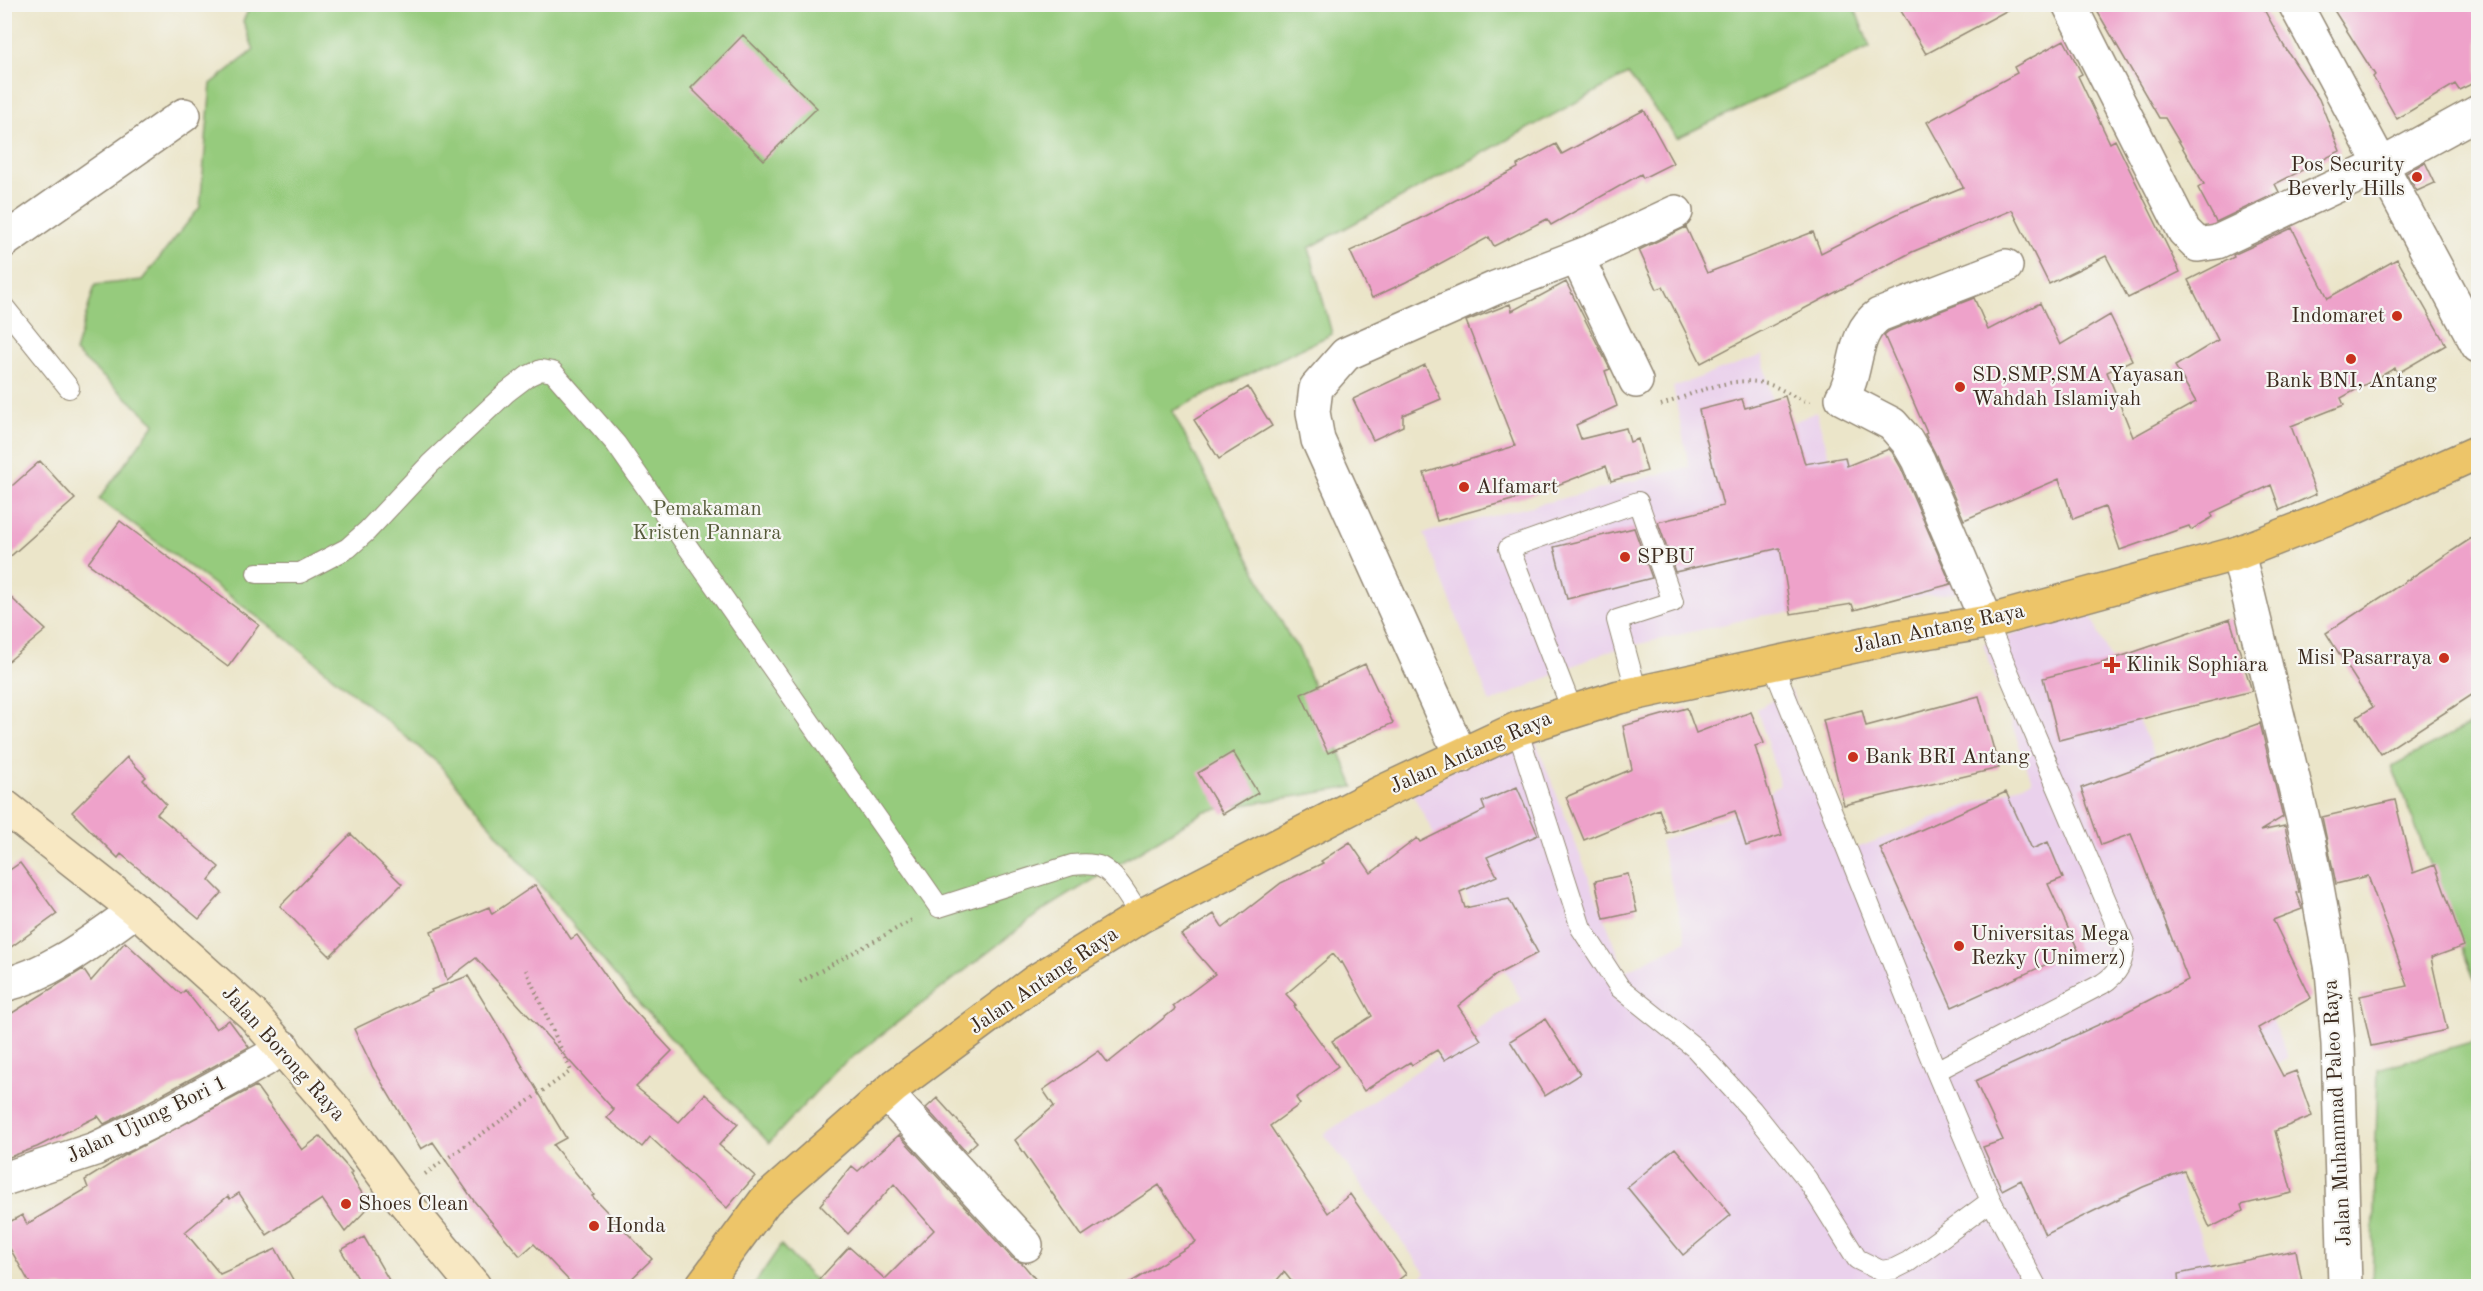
<svg xmlns="http://www.w3.org/2000/svg" width="2483" height="1291" viewBox="0 0 2483 1291" font-family="'Old Standard TT',serif">
<style>
.built{fill:#ead1ec}
.green{fill:#96cb7d;stroke:#687a4e;stroke-width:1.5}
.building{fill:#eea2ca}
.lines{fill:none;stroke-linecap:round;stroke-linejoin:round}
.lane-casing{stroke:#938874;stroke-width:22}
.street-casing{stroke:#938874;stroke-width:36}
.secondary-casing{stroke:#938874;stroke-width:36}
.primary-casing{stroke:#938874;stroke-width:36}
.path{stroke:#938874;stroke-width:4;stroke-dasharray:1.5 4.5;stroke-linecap:butt}
.lane{stroke:#fff;stroke-width:20}
.street{stroke:#fff;stroke-width:33}
.secondary{stroke:#f8e8c3;stroke-width:33}
.primary{stroke:#edc569;stroke-width:33}
.poi-dot{fill:#c8321e;stroke:#f6f6f2;stroke-width:2}
.labels{text-anchor:middle;dominant-baseline:central;stroke-width:4.5;stroke-linejoin:round;paint-order:stroke}
.poi-label{font-size:21px;fill:#3b2a1e;stroke:#f6f6f2;text-anchor:start}
.park-label{font-size:21px;fill:#565a3a;stroke:#f6f6f2}
.street-label{font-size:21px;fill:#3b2a1e;stroke:#f6f6f2}
</style>
<rect width="100%" height="100%" fill="#f6f6f2"/>
<filter id="ink" filterUnits="userSpaceOnUse"><feTurbulence type="fractalNoise" baseFrequency=".0167" numOctaves="2"/><feDisplacementMap in="SourceGraphic" scale="12" xChannelSelector="R" yChannelSelector="G"/><feConvolveMatrix kernelMatrix="1 2 1 2 8 2 1 2 1" color-interpolation-filters="sRGB"/></filter>
<filter id="wash" filterUnits="userSpaceOnUse"><feTurbulence type="fractalNoise" baseFrequency=".008" numOctaves="4" result="noise"/><feDisplacementMap in="SourceGraphic" scale="24" xChannelSelector="R" yChannelSelector="G"/><feGaussianBlur stdDeviation="1.35" result="paint"/><feColorMatrix in="noise" values="0 0 0 0 0 0 0 0 0 0 0 0 0 0 0 0 0 1.4 0 .05"/><feComposite in="paint" operator="in"/></filter>
<g filter="url(#wash)">
<rect width="100%" height="100%" fill="#ebe5c9"/>
<path class="built" d="M1762,355L1778,429L1816,412L1830,458L1850,455L1876,514L1926,493L1958,592L1760,616L1605,652L1490,703L1424,533L1689,467L1673,387Z
M2088,610L2244,951L2288,1058L2156,1121L2220,1286H1415L1425,1273L1324,1134L1521,1000L1410,789L1533,734L1625,971L1686,941L1660,841L1743,810L1780,785L1757,709L1791,690L1849,851L2032,781L1983,644Z"/>
<path class="green" d="M1853,4L1870,47L1677,138L1628,74L1309,248L1332,334L1172,411L1290,638L1298,648L1354,787L1205,811L1039,913L836,1070L769,1143L635,999L439,764L287,639L99,499L155,423L75,352L95,285L142,280L200,207L211,84L254,50L243,21L251,5Z
M2478,720V989L2392,766Z
M2478,1040V1286H2372L2378,1069Z
M781,1245L810,1276L825,1286H753Z"/>
<g id="blocks">
<path class="building" d="M1897,4H2019L1926,54Z
M2093,4H2261L2284,46L2319,99L2340,151L2275,184L2279,192L2216,222L2198,188L2204,184L2165,118H2159Z
M2330,4H2478V81L2459,90L2455,84L2397,119L2373,77L2375,75Z
M743,35L817,108L764,160L691,88Z
M2064,40L2082,74L2078,76L2110,143L2115,140L2180,272L2128,298L2106,256L2049,284L2012,210L1912,252L1701,363L1663,287L1657,289L1639,250L1686,227L1707,273L1813,232L1821,253L1899,213L1963,187L1927,122L2017,73L2014,67Z
M1644,110L1673,163L1643,178L1641,174L1551,225L1547,219L1494,246L1489,237L1406,282L1372,298L1350,251L1415,221L1518,168L1517,165L1556,144L1562,154Z
M2425,162L2435,183L2417,191L2406,173Z
M2292,228L2328,298L2397,259L2446,345L2398,373L2395,368L2341,398L2344,405L2291,426L2316,494L2280,510L2271,485L2211,513L2213,517L2191,530L2189,526L2120,550L2105,507L2073,519L2059,479L1964,520L1935,453L1925,434L1927,433L1884,335L1889,331L1974,298L1988,330L2040,303L2060,345L2110,315L2132,360L2107,372L2133,437L2196,402L2175,366L2218,340L2188,280L2234,257L2233,255Z
M1566,282L1610,369L1605,371L1617,406L1576,425L1581,439L1626,428L1630,442L1638,439L1647,471L1611,481L1606,466L1537,493L1437,521L1424,473L1515,446L1466,321L1510,304L1512,311Z
M1425,365L1441,399L1403,415V426L1373,440L1353,399Z
M1248,387L1272,426L1219,459L1194,420Z
M1785,396L1805,464L1845,457L1847,466L1889,449L1892,452L1901,468L1951,584L1854,610L1852,604L1791,614L1780,548L1675,572L1658,522L1723,506L1699,410L1742,399L1745,408Z
M40,461L75,499L4,562V493Z
M120,521L259,625L228,667L88,563Z
M1634,528L1652,578L1567,599L1554,547Z
M2478,534V691L2381,754L2357,717L2373,707L2326,633Z
M4,591L46,630L4,665Z
M2230,619L2252,691L2059,740L2043,678L2099,664Z
M1365,664L1393,723L1328,753L1301,694Z
M1979,696L1999,768L1844,805L1823,720L1862,710L1866,726Z
M1687,708L1696,733L1751,712L1764,743L1755,746L1782,835L1746,846L1735,811L1667,833L1659,809L1584,840L1566,797L1632,769L1623,726Z
M2260,723L2283,817L2260,831L2285,826L2299,892L2296,893L2302,909L2273,920L2311,998L2258,1028L2283,1076L2296,1071L2312,1116L2275,1131L2292,1193L2241,1205L2243,1211L2210,1228L2184,1171L2143,1187L2045,1235L2021,1180L2002,1190L1983,1147L2003,1140L1975,1081L2122,1014L2188,980L2131,834L2101,845L2081,788Z
M1233,752L1258,793L1223,814L1198,773Z
M127,757L146,777L143,780L166,804L157,814L219,867L209,880L222,893L199,919L121,854L118,858L72,812Z
M1517,787L1538,835L1487,857L1497,876L1460,892L1465,908L1509,899L1538,953L1496,975L1458,1006L1481,1040L1444,1060L1437,1050L1412,1065L1410,1062L1364,1091L1332,1041L1372,1016L1342,962L1340,963L1333,954L1286,994L1296,1005L1294,1006L1338,1066L1296,1098L1300,1104L1270,1126L1328,1213L1350,1194L1406,1274L1389,1287H1296L1284,1272L1271,1287H1123L1196,1242L1159,1185L1082,1236L1015,1140L1054,1106L1043,1090L1099,1051L1108,1063L1175,1009L1173,1006L1215,974L1181,935L1214,914L1223,928L1281,883L1323,863L1321,861L1350,842L1371,873L1417,838L1420,842L1485,810L1482,802Z
M2006,792L2032,849L2048,842L2063,878L2048,884L2078,950L1952,1007L1880,848Z
M2395,800L2413,873L2435,865L2464,946L2431,958L2447,1030L2371,1046L2360,996L2408,986L2368,876L2336,884L2322,817Z
M351,834L402,884L330,956L280,906Z
M20,863L57,914L4,952V874Z
M1628,874L1637,912L1604,919L1595,881Z
M535,885L571,939L577,935L618,993L672,1051L636,1087L679,1122L705,1094L738,1124L719,1145L755,1176L727,1208L650,1137L642,1147L607,1118L614,1110L476,958L447,980L431,931L489,907L492,914Z
M125,942L181,994L185,990L216,1029L229,1020L249,1047L150,1101L104,1124L98,1116L37,1147L4,1159V1018L83,969L91,981Z
M468,976L566,1138L553,1145L594,1195L592,1196L652,1259L623,1287H575L534,1244L520,1256L474,1201L433,1142L421,1149L373,1068L354,1029L432,992L431,990Z
M1545,1019L1580,1074L1545,1096L1510,1041Z
M256,1086L302,1150L320,1136L352,1172L350,1174L370,1206L345,1232L322,1199L267,1235L239,1193L230,1199L228,1196L185,1232L220,1274L276,1249L297,1287H32L4,1238V1225L22,1215L27,1224L88,1188L85,1180L127,1154Z
M937,1098L977,1142L966,1152L926,1108Z
M899,1135L1012,1258L1022,1263L1042,1287H812L849,1247L885,1279L934,1230L894,1184L848,1234L820,1205L852,1166L858,1171Z
M1675,1148L1731,1215L1683,1255L1627,1187Z
M364,1237L393,1287H363L341,1250Z
M2296,1250L2303,1287H2179L2178,1274Z"/>
</g>
</g>
<g filter="url(#ink)">
<use href="#blocks" fill-opacity="0" stroke="#938874" stroke-width="1.5"/>
<g class="lines">
<g class="lane-casing">
<path id="lane" d="M4,307L69,388
M257,573H300L348,548L367,531L430,464L507,392L528,376L541,370L553,372L616,444L939,907L1072,865C1081,864 1092,863 1101,867C1118,876 1130,901 1141,916
M1773,665L1936,1071L1991,1201L2036,1286
M1572,710L1509,548L1638,502L1673,602L1617,620L1637,693
M1517,729L1581,928L1620,988L1695,1048L1752,1110L1807,1179L1857,1259L1881,1271L1894,1269L1908,1262L1991,1201
M1936,1071L2102,984C2118,974 2124,962 2124,943L1987,622"/>
</g>
<g class="street-casing">
<path id="street" d="M2069,4L2184,231L2198,245L2217,242L2383,164L2478,112
M2295,4L2478,346
M4,241L184,115
M1577,257L1636,381
M2238,553L2310,848L2332,970L2338,1044L2345,1286
M1987,622L1918,460L1907,441L1892,424L1842,398C1859,372 1851,334 1879,315L2006,266
M1461,756L1318,440L1313,412L1316,388L1346,354L1495,288L1595,250L1676,212
M4,985C53,973 96,938 136,910
M887,1094L1026,1245
M4,1179L95,1149L159,1118L264,1060L283,1047"/>
</g>
<g class="secondary-casing">
<path id="secondary" d="M4,806L136,910L253,1015L336,1111L397,1193L474,1286"/>
</g>
<g class="primary-casing">
<path id="primary" d="M702,1286L765,1201L895,1086L1036,981L1141,916L1380,793L1517,729L1619,697L1896,637L1987,622L2238,553L2351,509L2478,452"/>
</g>
<path class="path" d="M1661,405C1694,394 1732,374 1767,384C1783,388 1794,399 1810,402
M800,982L914,919
M425,1174L571,1071L526,970"/>
<use href="#lane" class="lane"/>
<use href="#street" class="street"/>
<use href="#secondary" class="secondary"/>
<use href="#primary" class="primary"/>
</g>
</g>
<g class="poi-dot">
<circle cx="2417" cy="177" r="6"/>
<circle cx="2397" cy="316" r="6"/>
<circle cx="2351" cy="359" r="6"/>
<circle cx="1960" cy="387" r="6"/>
<circle cx="1464" cy="487" r="6"/>
<circle cx="1625" cy="557" r="6"/>
<circle cx="2444" cy="658" r="6"/>
<path d="M2109 656h6v6h6v6h-6v6h-6v-6h-6v-6h6z"/>
<circle cx="1853" cy="757" r="6"/>
<circle cx="1959" cy="946" r="6"/>
<circle cx="346" cy="1204" r="6"/>
<circle cx="594" cy="1226" r="6"/>
</g>
<g class="labels">
<g class="poi-label">
<text x="2405" y="165" text-anchor="end">Pos Security<tspan x="2405" dy="24">Beverly Hills</tspan></text>
<text x="2385" y="316" text-anchor="end">Indomaret</text>
<text x="1972" y="375">SD,SMP,SMA Yayasan<tspan x="1972" dy="24">Wahdah Islamiyah</tspan></text>
<text x="2351" y="381" text-anchor="middle">Bank BNI, Antang</text>
<text x="1476" y="487">Alfamart</text>
<text x="1637" y="557">SPBU</text>
<text x="2432" y="658" text-anchor="end">Misi Pasarraya</text>
<text x="2126" y="665">Klinik Sophiara</text>
<text x="1865" y="757">Bank BRI Antang</text>
<text x="1971" y="934">Universitas Mega<tspan x="1971" dy="24">Rezky (Unimerz)</tspan></text>
<text x="358" y="1204">Shoes Clean</text>
<text x="606" y="1226">Honda</text>
</g>
<g class="park-label">
<text x="707" y="509">Pemakaman<tspan x="707" dy="24">Kristen Pannara</tspan></text>
</g>
<g class="street-label">
<text transform="translate(1939 629) rotate(-12)">Jalan Antang Raya</text>
<text transform="translate(1471 753) rotate(-24)">Jalan Antang Raya</text>
<text transform="translate(1044 981) rotate(-34)">Jalan Antang Raya</text>
<text transform="translate(283 1054) rotate(48)">Jalan Borong Raya</text>
<text transform="translate(2338 1113) rotate(-93)">Jalan Muhammad Paleo Raya</text>
<text transform="translate(147 1120) rotate(-26)">Jalan Ujung Bori 1</text>
</g>
</g>
<rect width="2483" height="1291" fill="none" stroke="#f6f6f2" stroke-width="24"/>
</svg>
